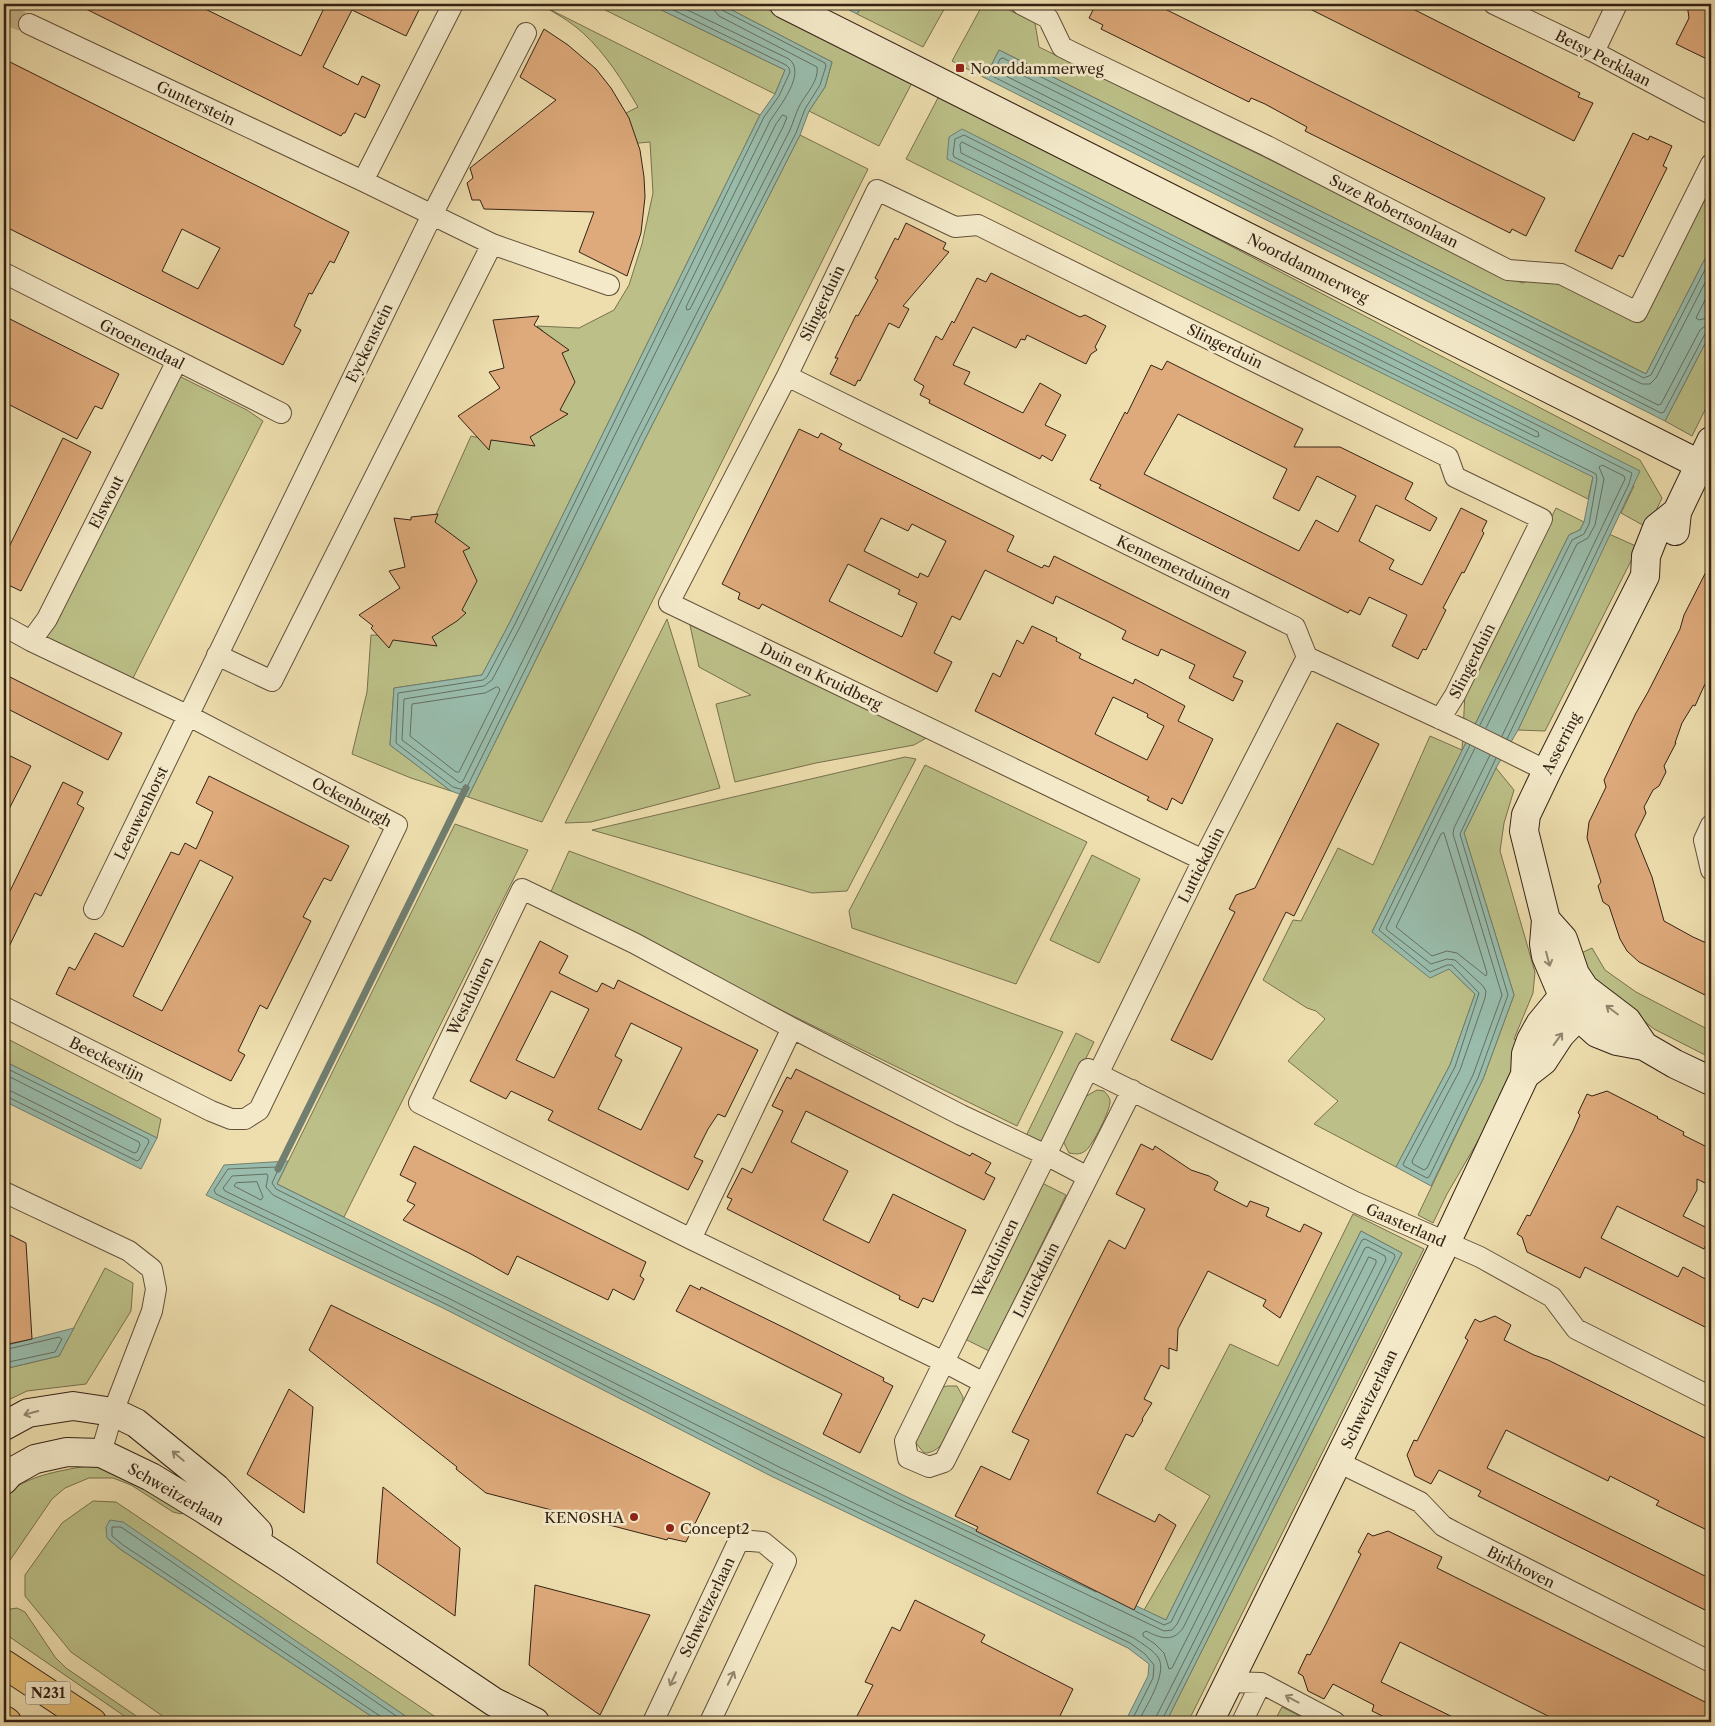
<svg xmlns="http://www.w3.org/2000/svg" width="1715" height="1726" viewBox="0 0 1715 1726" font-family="'Libre Caslon Text',serif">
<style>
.green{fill:#bcc088;stroke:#78714e}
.water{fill:#99bcac;stroke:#717e70}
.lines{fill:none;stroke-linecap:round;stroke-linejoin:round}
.shore{stroke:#666f60;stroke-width:1}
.stream{stroke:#717e70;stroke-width:7}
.building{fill:#deaa7b;stroke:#342215;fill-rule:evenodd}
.street-tunnel{stroke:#c9b88f;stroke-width:20;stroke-dasharray:20 10;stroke-linecap:butt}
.street-casing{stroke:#62513b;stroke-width:22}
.secondary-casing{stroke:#342215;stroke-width:30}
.primary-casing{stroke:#342215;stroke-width:30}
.street{stroke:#f4eaca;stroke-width:20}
.secondary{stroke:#f4eaca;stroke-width:28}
.primary{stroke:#e7bf77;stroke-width:28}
.oneway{stroke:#948670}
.poi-dot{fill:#8f2418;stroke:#f4eaca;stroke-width:2}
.labels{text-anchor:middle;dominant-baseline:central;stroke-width:5;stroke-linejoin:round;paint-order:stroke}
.shield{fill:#f4eaca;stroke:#6e5e4b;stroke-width:1}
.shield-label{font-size:14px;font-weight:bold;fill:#342215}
.street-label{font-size:15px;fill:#342215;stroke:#f4eaca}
.poi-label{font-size:15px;fill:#342215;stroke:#f4eaca;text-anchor:start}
</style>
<rect width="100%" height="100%" fill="#eedeae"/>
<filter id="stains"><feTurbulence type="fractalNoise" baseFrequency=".004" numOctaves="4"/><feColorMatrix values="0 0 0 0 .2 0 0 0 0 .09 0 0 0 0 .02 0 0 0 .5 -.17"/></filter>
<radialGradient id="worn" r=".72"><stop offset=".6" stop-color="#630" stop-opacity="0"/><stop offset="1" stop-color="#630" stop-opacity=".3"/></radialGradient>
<path class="green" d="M593,4H649L785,70L775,94Z
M720,4H757L913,81L879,146L809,111L825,87L832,62Z
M863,4H947L923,47L857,14Z
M983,4H997L1035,23L1039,47L1522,283L1541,277H1557L1640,317L1711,174V247L1646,374L999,50L985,78L952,61Z
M541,5L760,115L510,622L482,675L394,688L390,745L451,791L411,778L352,754L367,692L371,635L428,637L425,539L471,436L488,440H510L557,365L542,330L537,326L579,328L614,310L629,285L642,244L653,193L650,142L617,145L608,122L638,107C622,80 606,54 583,33C570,21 555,13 541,5Z
M940,94L1640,460L1662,498L1648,528L1621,513L1634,486L1593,477L1588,499L906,159Z
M800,135L868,169L542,822L468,797L645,439Z
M1711,332V398L1692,436L1665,421Z
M179,376L247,410L263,421L132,680L46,638Z
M1556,508L1584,522L1580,530L1569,535L1372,932L1449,969L1475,994L1450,1065L1396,1167L1314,1124L1338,1101L1288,1061L1325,1019L1316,1011L1307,1008L1263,980L1293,920L1301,921L1338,848L1373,865L1430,736L1462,750L1465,693Z
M1609,534L1638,547L1545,731L1518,730Z
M667,619L720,788L591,822L565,823Z
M690,625L928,737L914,745L816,763L735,782L716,704L751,695L699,667Z
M905,757L916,759L847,891L812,893L592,830Z
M925,765L1087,842L1016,984L852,928L849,911Z
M1496,768L1514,790L1504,823L1500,851L1535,972L1533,993L1514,1039L1522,1042L1506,1093L1447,1194L1433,1223L1418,1215L1483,1079L1514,995L1464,833Z
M455,824L528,850L344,1217L277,1184Z
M569,851L1063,1032L1017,1126L549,896Z
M1092,855L1140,879L1099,963L1050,940Z
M1592,948L1605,970L1636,992L1711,1031V1058L1654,1029L1592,979L1577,955Z
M1076,1033L1094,1042L1042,1147L1025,1138Z
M4,1037L161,1119L157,1138L4,1061Z
M1097,1090L1104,1091C1107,1094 1110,1098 1110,1101C1111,1109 1092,1147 1085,1151C1080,1155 1075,1154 1069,1153L1063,1141L1083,1098Z
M1040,1182L1066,1195L989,1351L963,1338Z
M1353,1214L1424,1249L1188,1722H1166L1402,1253L1361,1231L1166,1620L1144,1610L1210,1496L1165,1469L1230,1344L1278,1366Z
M105,1268L133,1283L131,1311L86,1384L27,1391L4,1402V1369L59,1356Z
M947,1386H957L963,1397V1404C955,1420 945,1454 924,1453L916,1443L915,1436L939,1388Z
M86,1466L111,1468L186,1511L181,1514L173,1512L131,1485L113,1478H89L65,1488L52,1499L4,1569V1495C30,1475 55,1472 86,1466Z
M93,1501L116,1502L443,1722H414L386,1703L107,1538L120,1549L380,1722H171L71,1652L25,1596V1575L62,1523Z
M17,1608L25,1612L55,1657L66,1668L145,1722H133L4,1633V1610Z
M1282,1707L1312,1722H1274Z"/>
<path class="water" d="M649,4H720L832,62L825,87L809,111L800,135L645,439L468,797L451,791L390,745L394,688L482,675L510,622L760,115L775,94L785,70Z
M837,4H863L857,14Z
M999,50L1646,374L1711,247V332L1665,421L985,78Z
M962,129L1640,471L1518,730L1496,768L1464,833L1514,995L1483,1079L1431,1186L1396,1167L1450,1065L1475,994L1449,969L1430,978L1372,932L1569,535L1580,530L1584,522L1593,477L947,159L949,137Z
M4,1061L157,1138L141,1169L4,1101Z
M288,1161L277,1184L903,1495L1166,1620L1361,1231L1402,1253L1166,1722H1125L1148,1676L1149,1664L1128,1648L771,1476L443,1308L206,1195L224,1165Z
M74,1328L59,1356L4,1369V1346Z
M110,1520L123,1522L414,1722H380L120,1549L107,1538L106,1527Z"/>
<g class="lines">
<path class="shore" d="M661,4L786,65L789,68L790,72L779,96L764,117L515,624L487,677L483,680L398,693L396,743L453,787L464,790L466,789L640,437L796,133L805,109L820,85L826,66L825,63L722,10L719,4
M675,4L789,59C807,73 779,107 770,121L520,627L492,680L484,686L404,699L402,740L460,783L463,781L635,434L790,130C793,123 795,115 799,107C805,94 819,82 817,67L719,16L714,10L713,4
M783,115L787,117L783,127L690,309L687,310L686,307L776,124Z
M962,142L1538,432L1539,436L1536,437L961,153L960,145Z
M1711,258L1651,375L1644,378L1003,58L1000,59L993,74L994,77L1661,413L1664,412L1705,334L1711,331
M1711,271L1656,378L1650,384H1642L1006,67H1003L1001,71L1002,74L1658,405L1661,404L1700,330L1705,326L1711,325
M1711,288L1696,318L1699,320L1711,317
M497,687L499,688L500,690L459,772H456L410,736L412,704L485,693Z
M1480,725L1572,540L1584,534L1589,524L1597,479L1596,474L954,157L953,154L955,139L964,135L1632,473L1629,484L1507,739
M1486,728L1577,544L1588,538L1595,525L1604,479L1599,467L1602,465L1624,476L1625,479L1502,736
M1470,745L1379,930L1430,972L1447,965H1452L1479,993L1455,1067L1403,1164L1404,1166L1427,1178L1429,1177L1478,1078L1508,995L1460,834L1496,758
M1475,748L1386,928L1387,930L1431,964L1447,959L1455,960L1483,986L1486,991L1485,998L1460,1070L1412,1161L1413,1164L1424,1170L1427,1168L1473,1075L1502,995L1453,834L1454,828L1490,755
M1444,833L1487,973L1486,976L1457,953L1447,951L1432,956L1396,927L1441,834Z
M4,1067L148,1139L149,1142L139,1160L137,1161L8,1097H4
M4,1074L139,1142L140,1145L137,1152L134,1153L11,1091L4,1090
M257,1182L263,1197L261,1200L234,1186L236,1183Z
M1369,1257L1376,1260V1263L1172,1668L1169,1669L1164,1653L1155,1644L1143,1636V1633L1146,1631C1160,1638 1173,1643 1183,1628Z
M4,1350L59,1337L62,1339L55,1352L4,1363
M1096,1592L901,1500L276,1189L272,1183L278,1170L277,1167L228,1169L214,1190L216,1194L446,1304L774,1472L1130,1643L1145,1654L1154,1665L1153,1678L1131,1722
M1135,1611L1164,1625L1171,1622L1362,1240L1365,1239L1394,1254L1395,1257L1163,1718L1162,1722
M382,1722L380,1716L123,1545L112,1536V1527H121L405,1722
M1138,1722C1145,1708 1167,1675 1159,1659C1154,1650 1142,1644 1134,1638L777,1466L448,1298L225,1191L223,1188L232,1176L267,1174L268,1176L266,1187L273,1195L898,1505L1164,1631L1172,1630L1177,1624L1365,1248L1368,1247L1385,1256L1386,1260L1157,1715L1156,1722"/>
<path class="stream" d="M278,1169L466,788"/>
</g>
<path class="building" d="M76,4H195L301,56L326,4H422L406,36L352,10L323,67L358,85L362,76L380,85L365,118L355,113L345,133H343L341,136Z
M1096,4H1155L1545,198L1526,236L1512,229L1510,233L1305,131L1307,127L1265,104L1251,98L1249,102L1101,29L1103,25L1089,18Z
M1300,4H1403L1580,93L1578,97L1593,103L1574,141Z
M1687,4H1711V61L1676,44L1689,18Z
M544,29L568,45L596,69L611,88L629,118L640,150L644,177L645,197L641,233L627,276L579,252L594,212L484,209L480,200H472L467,183L473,178L470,168L556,100L520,77Z
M4,59L349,232L334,263L330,261L312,294L309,293L294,326L301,330L283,365L4,226ZM182,229L220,248L198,289L162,271Z
M1633,133L1648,140L1650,136L1672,146L1663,166L1667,168L1623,257L1619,255L1612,269L1575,251Z
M906,223L946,243L943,249L949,252L903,306L909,309L899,328L889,323L860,381L858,380L855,386L830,374L838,358H835L856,315L858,316L878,280L875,278L895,238L898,240Z
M991,273L1080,317L1085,315L1106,326L1095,347L1097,350L1091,354L1086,364L1027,335L1025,340L1021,339L1016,348L973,327L953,365L970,372L964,384L1023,413L1040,383L1061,395L1045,425L1066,435L1052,461L1042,455L1040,459L929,403L930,400L920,395L924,386L914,380L936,336L942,340L952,321L954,323L977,278L986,282Z
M4,316L119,374L102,409L95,406L77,439L4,402Z
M539,316L534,325L569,350L562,353L575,382L560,410L568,414L530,437L535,446L491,440L489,450L458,416L500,388L489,372L504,368L493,320Z
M1167,361L1303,429L1294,447H1340L1413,483L1405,499L1437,518L1430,531L1376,505L1359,541L1394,560L1389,569L1422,585L1461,508L1487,521L1482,531L1484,533L1464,573L1462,572L1443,608L1446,610L1426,650L1423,649L1418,659L1392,646L1407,615L1369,597L1360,615L1350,610L1348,613L1099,488L1101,485L1090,480L1125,412L1127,414L1151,365L1162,370ZM1178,414L1287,469L1273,498L1299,511L1317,476L1356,496L1338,532L1316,520L1299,551L1144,474Z
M799,429L818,438L821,433L842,444L839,449L1014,536L1007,551L1042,568L1044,565L1049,567L1054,556L1246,652L1233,677L1243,681L1233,701L1189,678L1195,665L1161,649L1158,656L1122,639L1126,631L1109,622L1056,596L1053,604L985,570L960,620L952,616L934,653L952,662L937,692L762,604L759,609L738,599L740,593L722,584ZM881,518L908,531L912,524L946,541L928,577L920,573L918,578L864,551ZM848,564L900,590L898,594L917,603L902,637L829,601Z
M63,438L91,452L21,591L4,583V557Z
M438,514L435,522L470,548L463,551L477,581L462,610L466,613L457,621L432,637L437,646L393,640L389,648L371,628L373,626L359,615L400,588L389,571L405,567L394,518L411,520V517Z
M1711,562V681L1705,684L1695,706L1693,705L1682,723L1675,743H1676L1664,766L1666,772L1659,786L1653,790L1644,807L1646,813L1635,835L1652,877L1664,921L1693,937L1711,945V998L1639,962L1627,951L1620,939L1609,906L1603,902L1598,886L1601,882L1587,838L1589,822L1606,787L1604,780L1636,713L1648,692L1680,629L1684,615Z
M1032,626L1057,638L1056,641L1081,654L1079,658L1133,684L1135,679L1185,706L1178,721L1213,739L1182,804L1172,798L1167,810L1147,800L1149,797L975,711L993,673L1000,677L1017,640L1023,644ZM1113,697L1148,714L1147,717L1164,726L1147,760L1095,734Z
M4,674L122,733L108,760L4,707Z
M1337,723L1379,744L1294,916L1286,912L1212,1060L1171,1040L1235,912L1229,909L1236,895L1255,888Z
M4,753L31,766L4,819Z
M209,776L349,846L331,881L324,878L303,917L311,921L267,1009L260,1005L238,1051L245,1055L231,1081L56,994L69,967L75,970L95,933L123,947L171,852L179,855L185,843L196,849L213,812L196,803ZM200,860L233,877L162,1011L133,996Z
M63,782L83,792L77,804L84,808L41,896L35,893L4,957V888L10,891Z
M540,941L568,956L559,973L597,992L602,983L614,989L618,980L758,1050L725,1117L718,1114L708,1129L694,1157L703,1161L688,1190L548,1120L553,1111L511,1091L506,1099L470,1081ZM551,991L589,1009L554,1078L516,1060ZM631,1023L682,1048L641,1130L598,1109L622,1060L615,1056Z
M796,1069L970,1156L972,1153L991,1163L985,1173L995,1178L984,1200L806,1111L791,1142L848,1171L823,1220L869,1243L893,1194L966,1230L933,1302L923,1298L918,1308L899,1299L900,1296L727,1209L732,1199L727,1197L742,1168L752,1173L783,1111L772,1106L787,1077L791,1079Z
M1607,1091L1658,1117L1657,1118L1684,1132L1683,1135L1711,1149V1186L1697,1179V1190L1683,1216L1711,1230V1234L1704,1249L1617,1206L1601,1238L1678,1277L1683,1267L1711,1282V1330L1585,1267L1580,1278L1527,1252L1522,1237L1517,1234L1527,1215L1530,1216L1573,1131L1580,1115L1578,1113L1587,1094L1592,1096Z
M1141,1144L1153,1150L1155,1146L1191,1170L1209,1176L1218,1182L1214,1190L1247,1207L1250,1201L1269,1208L1266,1216L1300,1232L1304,1224L1322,1233L1280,1318L1263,1306L1266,1300L1208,1271L1178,1329L1177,1351L1169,1348V1369L1161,1365L1144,1399L1152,1403L1142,1419L1143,1420L1133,1437L1126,1434L1097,1493L1155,1522L1159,1514L1176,1525L1134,1610L976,1531L978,1527L955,1516L981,1466L1010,1480L1029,1440L1012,1432L1109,1240L1125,1249L1145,1209L1116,1194Z
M414,1146L646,1262L640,1276L644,1279L634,1300L613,1289L608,1300L517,1256L508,1275L471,1254L403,1220L415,1205L407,1201L416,1183L400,1175Z
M4,1232L26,1243L32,1339L4,1345Z
M690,1285L700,1290L701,1287L793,1332L884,1378L883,1381L893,1386L860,1453L823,1434L842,1394L676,1311Z
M331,1305L710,1493L686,1542L668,1538L667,1540L486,1493L456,1469L457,1467L309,1350Z
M1495,1316L1511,1325L1504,1340L1534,1355L1548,1360L1711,1441V1532L1656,1505L1659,1501L1610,1476L1608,1481L1506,1430L1487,1468L1711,1579V1613L1478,1496L1481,1491L1439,1470L1431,1484L1415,1476L1407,1455L1414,1440L1417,1441L1468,1340L1465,1338L1475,1319L1480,1322Z
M289,1389L313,1407L304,1513L247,1474Z
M383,1487L460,1548L455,1616L377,1563Z
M1388,1531L1442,1557L1437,1568L1711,1705V1722H1560L1400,1642L1381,1682L1463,1722H1395L1372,1711L1374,1705L1333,1684L1324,1699L1308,1691L1303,1676L1298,1673L1307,1654L1310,1655L1327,1622L1361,1554L1358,1552L1368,1533L1373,1536Z
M535,1585L650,1615L600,1715L529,1665Z
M915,1600L985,1635L981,1642L1073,1689L1057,1722H870L857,1716L873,1685L865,1682L892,1627L900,1631Z"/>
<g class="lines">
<path class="street-tunnel" d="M4,14L29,24"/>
<g class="street-casing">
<path id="street" d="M1021,4L1048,18L1062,47L1072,52L1267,146L1508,270L1561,274L1637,312L1711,164
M1494,4L1594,52L1711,114
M29,24L363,181L492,244L609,285
M1594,52L1617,4
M363,181L453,4
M4,273L281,413
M787,376L1295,627L1307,657L1462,729L1547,771
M4,626L31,641L189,716L397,825L259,1110L245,1119H231L211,1111L4,1007
M31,641L47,619L177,361
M217,655L272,681L492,244
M1711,825L1704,840L1711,870
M1203,860L669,603L787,376L877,190L955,227L978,225L1448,457L1455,477L1542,519L1455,695L1440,719
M522,889L634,943L792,1028L961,1115L1046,1155L944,1362L691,1239L419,1103Z
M94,909L432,215L526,33
M1098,1074L1203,860L1307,657
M1088,1177L1046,1155L1088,1069L1355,1202L1480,1257L1552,1297L1576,1329L1711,1397
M4,1192L129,1251L152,1269L156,1289L152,1311L113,1412L101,1453
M691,1239L792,1028
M984,1383L944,1362L905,1441L908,1458L929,1467L944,1462L984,1383L1132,1090
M1338,1462L1420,1502L1443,1526L1454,1532L1711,1662
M1229,1682L1261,1683L1335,1722
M653,1722L739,1540L763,1542L786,1561L710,1722
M1242,1722L1261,1683"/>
</g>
<g class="secondary-casing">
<path id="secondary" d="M784,4L1699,464
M1677,512L1657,528L1646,556L1645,576L1547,771L1526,815L1524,831L1546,920L1544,944L1546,956L1563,996L1578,1016L1597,1033L1617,1041L1644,1046L1675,1064L1711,1081
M1675,531L1677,512L1711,441
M1546,920L1563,939L1575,974L1585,989L1627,1021L1644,1046
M1525,1075L1543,1061L1560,1035L1578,1016L1583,998
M4,1426L28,1413L73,1406L113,1412L136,1423L216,1488L258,1532
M4,1480L10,1473L35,1459L67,1452L101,1453L151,1477L202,1508L286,1562L494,1702L535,1722
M1209,1722L1453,1228L1525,1075L1526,1054L1531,1040L1540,1024L1563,996L1585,989"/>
</g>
<g class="primary-casing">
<path id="primary" d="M4,1664L92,1722
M4,1720L7,1722"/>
</g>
<use href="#street" class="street"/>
<use href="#secondary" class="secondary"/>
<use href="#primary" class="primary"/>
</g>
<defs><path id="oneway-shaft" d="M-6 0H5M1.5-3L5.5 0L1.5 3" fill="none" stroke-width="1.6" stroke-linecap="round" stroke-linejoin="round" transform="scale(1.25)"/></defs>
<g class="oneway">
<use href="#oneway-shaft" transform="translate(1548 959) rotate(75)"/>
<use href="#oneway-shaft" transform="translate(1612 1010) rotate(-143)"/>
<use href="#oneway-shaft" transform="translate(1558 1039) rotate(-54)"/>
<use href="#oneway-shaft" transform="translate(31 1413) rotate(165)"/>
<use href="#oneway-shaft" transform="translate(178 1456) rotate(-140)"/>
<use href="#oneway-shaft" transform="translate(731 1678) rotate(-64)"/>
<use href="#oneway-shaft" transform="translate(673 1679) rotate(115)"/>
<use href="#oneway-shaft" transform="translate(1292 1699) rotate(-152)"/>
</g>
<g class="poi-dot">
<rect x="955" y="63" width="10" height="10" rx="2.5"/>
<circle cx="634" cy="1517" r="5"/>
<circle cx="670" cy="1528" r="5"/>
</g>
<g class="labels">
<rect class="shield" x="25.5" y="1681.5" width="45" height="23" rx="4"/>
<g class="shield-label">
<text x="48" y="1693">N231</text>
</g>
<g class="street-label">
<text transform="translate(1603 58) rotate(27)">Betsy Perklaan</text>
<text transform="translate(196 103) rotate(25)">Gunterstein</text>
<text transform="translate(1394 211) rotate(27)">Suze Robertsonlaan</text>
<text transform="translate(1308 268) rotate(27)">Noorddammerweg</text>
<text transform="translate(822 303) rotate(-64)">Slingerduin</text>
<text transform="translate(369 343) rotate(-64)">Eyckenstein</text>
<text transform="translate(142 344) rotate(27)">Groenendaal</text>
<text transform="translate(1225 346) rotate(26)">Slingerduin</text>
<text transform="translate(106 502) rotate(-63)">Elswout</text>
<text transform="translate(1174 567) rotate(26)">Kennemerduinen</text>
<text transform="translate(1472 661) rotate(-63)">Slingerduin</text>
<text transform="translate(821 676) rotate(26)">Duin en Kruidberg</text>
<text transform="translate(1561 743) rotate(-63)">Asserring</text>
<text transform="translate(352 802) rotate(28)">Ockenburgh</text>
<text transform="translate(141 813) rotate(-64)">Leeuwenhorst</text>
<text transform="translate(1201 865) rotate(-63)">Luttickduin</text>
<text transform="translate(470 996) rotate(-64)">Westduinen</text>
<text transform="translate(107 1059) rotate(26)">Beeckestijn</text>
<text transform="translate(1406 1225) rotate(24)">Gaasterland</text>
<text transform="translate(995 1258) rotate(-64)">Westduinen</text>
<text transform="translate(1036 1280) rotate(-63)">Luttickduin</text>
<text transform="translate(1369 1399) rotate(-64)">Schweitzerlaan</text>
<text transform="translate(176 1494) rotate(30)">Schweitzerlaan</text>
<text transform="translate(1521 1567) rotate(27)">Birkhoven</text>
<text transform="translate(707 1607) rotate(-65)">Schweitzerlaan</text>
</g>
<g class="poi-label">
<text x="970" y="68">Noorddammerweg</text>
<text x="624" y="1517" text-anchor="end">KENOSHA</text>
<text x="680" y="1528">Concept2</text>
</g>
</g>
<rect width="1715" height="1726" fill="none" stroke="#eedeae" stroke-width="20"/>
<rect x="5" y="5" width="1705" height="1716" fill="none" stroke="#342215" stroke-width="2.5"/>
<rect x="10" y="10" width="1695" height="1706" fill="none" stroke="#342215"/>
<rect width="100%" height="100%" filter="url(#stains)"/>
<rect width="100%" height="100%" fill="url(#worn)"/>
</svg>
